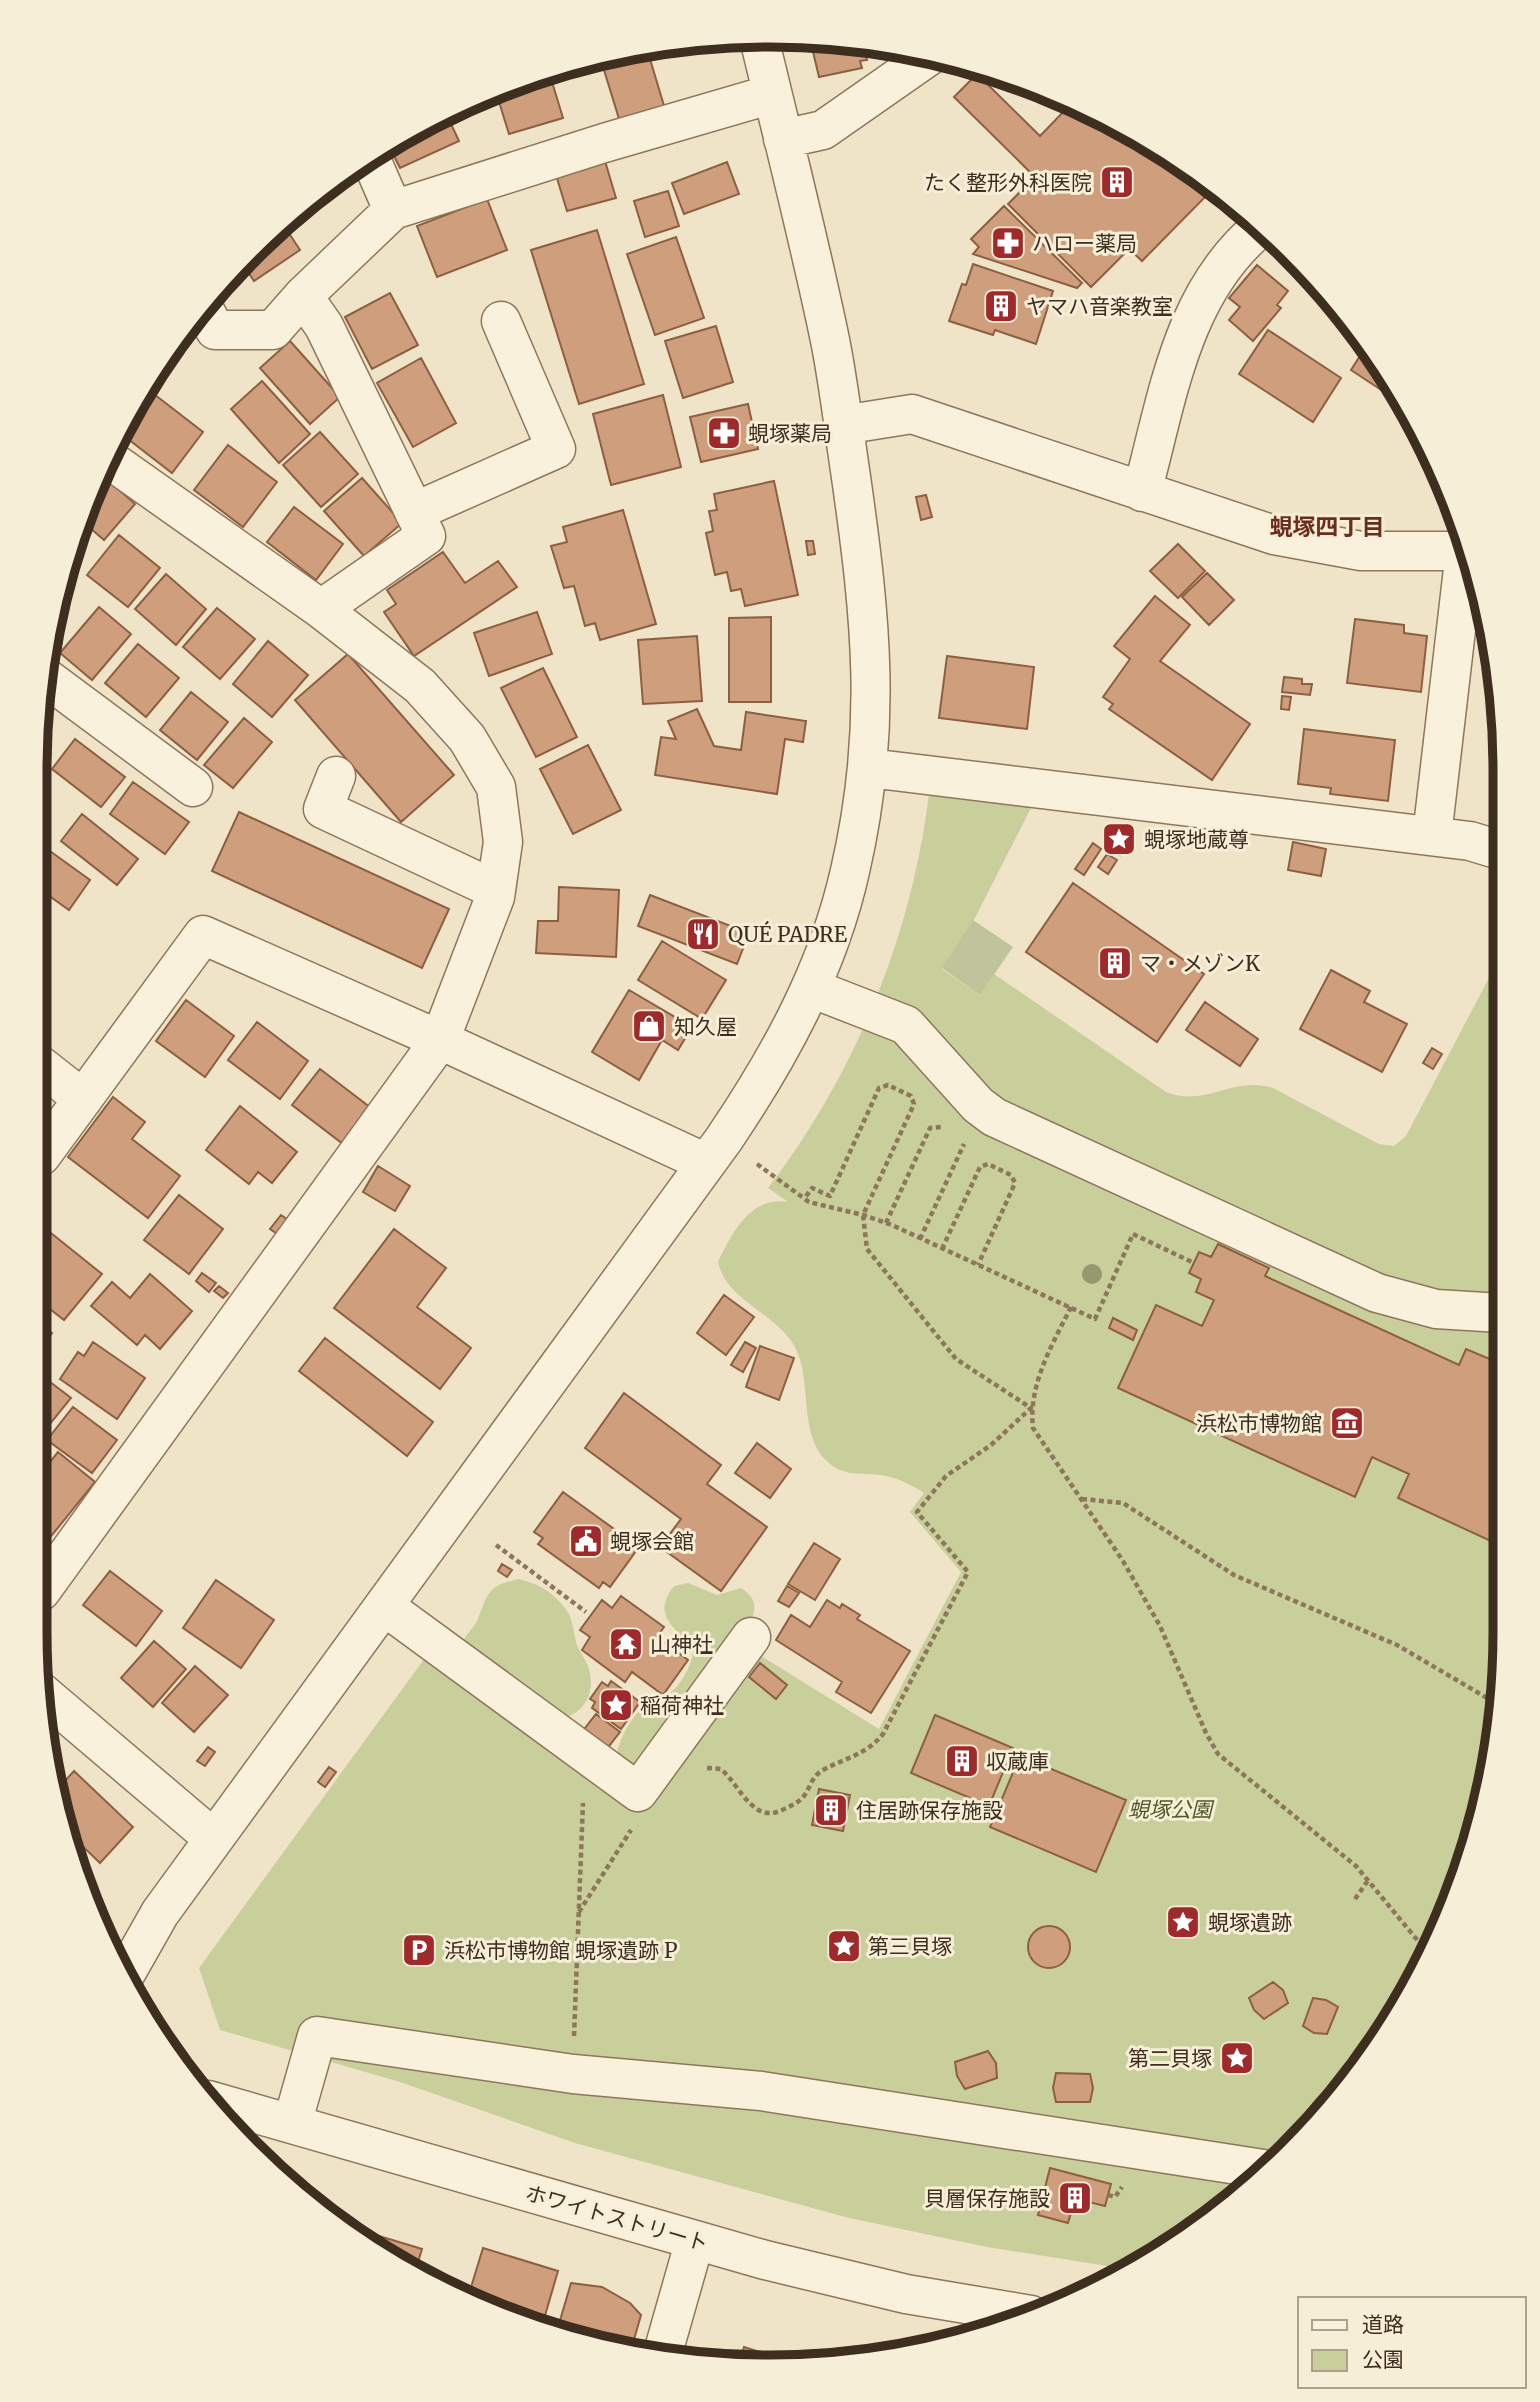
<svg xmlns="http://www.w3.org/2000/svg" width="1540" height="2402" viewBox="0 0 1540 2402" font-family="Merriweather,'Noto Sans JP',serif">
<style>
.green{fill:#c9cf9b}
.cemetery{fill:#bfc49a}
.building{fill:#cf9f7d;stroke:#8d5f41;stroke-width:2}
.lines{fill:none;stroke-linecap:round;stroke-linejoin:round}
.minor-casing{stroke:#8d765c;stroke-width:41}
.path{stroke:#8d765c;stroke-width:4.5;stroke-dasharray:5 3.5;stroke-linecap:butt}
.minor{stroke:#faf1dc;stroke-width:38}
.tree{fill:#96986f}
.labels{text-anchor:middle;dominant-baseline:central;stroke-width:6;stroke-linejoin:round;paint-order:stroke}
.poi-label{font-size:21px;fill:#3d2e20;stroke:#f7eed8;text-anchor:start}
.park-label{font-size:21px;font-style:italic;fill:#4d5a26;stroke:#f7eed8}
.street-label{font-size:21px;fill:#3d2e20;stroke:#f7eed8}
.neighbourhood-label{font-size:23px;font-weight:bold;fill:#6b2e1e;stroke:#f7eed8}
.rim{fill:none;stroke:#3d2e20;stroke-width:9}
</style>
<rect width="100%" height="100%" fill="#f0e4c8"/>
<path class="green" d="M929,793L1032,806L976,916L942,969L980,995L994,974L1166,1092C1206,1108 1232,1075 1273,1088L1379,1144L1394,1146L1406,1136L1502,953L1499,1728L1449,1914L1381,2040L1323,2116L1178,2243L1132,2270L987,2247L849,2218L575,2143L400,2082L220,2030L199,1968L430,1651L632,1798L753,1651L879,1729L961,1572L910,1512L924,1493C910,1484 897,1477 880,1475C865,1473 846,1476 833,1466C792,1437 818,1374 789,1338C767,1310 726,1298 718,1262C732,1232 752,1195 788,1202L768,1188C855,1074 912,936 929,793Z
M519,1579C538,1584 552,1591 564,1607C573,1617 573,1629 576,1642C578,1650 585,1658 588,1666C597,1691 585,1714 560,1719L463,1643C465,1633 474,1629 478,1619C488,1593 488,1585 519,1579Z
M688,1583L717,1595L741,1588C754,1597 757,1603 752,1619L651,1760L629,1767L617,1754C619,1739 634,1711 649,1703C653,1700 659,1700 664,1697C679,1689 691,1668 693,1652C677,1626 650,1617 674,1586Z"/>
<path class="cemetery" d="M973,920L1013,947L980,995L942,968Z"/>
<path class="building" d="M810,39L862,41L867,60L860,61L862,68L819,77Z
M647,49L665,109L620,122L600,57Z
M549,72L563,118L509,134L496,92Z
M977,74L1040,136L1068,107L1059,98L1137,133L1214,188L1142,261L1129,249L1091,287L1008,204L1035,177L954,97Z
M445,111L459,141L400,168L389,146Z
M605,161L616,198L567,211L556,175Z
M727,162L739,194L684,214L672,183Z
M668,191L679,226L645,237L634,201Z
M487,199L507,250L437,277L417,226Z
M1004,206L1082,283L1077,288L973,254L979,247L971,239Z
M283,224L300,250L254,281L242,263Z
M597,230L644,384L579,404L531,250Z
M676,237L704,318L655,335L627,254Z
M973,264L1053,291L1036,344L995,330L993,335L949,321L962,284L966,285Z
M1257,265L1288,291L1277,305L1281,308L1253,341L1229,320L1240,307L1229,298Z
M390,293L418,345L372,369L345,317Z
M716,326L733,382L683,398L665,341Z
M1268,330L1341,378L1313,422L1239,374Z
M290,341L340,397L310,424L260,368Z
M1367,345L1404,405L1351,370Z
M421,358L456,423L413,447L377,383Z
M262,381L310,434L279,463L231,409Z
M150,391L203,432L172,473L119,432Z
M663,395L681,467L611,485L593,414Z
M748,404L758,449L701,462L690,417Z
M320,432L358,474L321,507L283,465Z
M228,445L277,482L243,527L194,490Z
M100,473L135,504L104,540L82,521Z
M362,478L402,523L364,556L324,511Z
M774,481L798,595L745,606L741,589L731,591L727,572L715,575L706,533L713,531L709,511L717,510L714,494Z
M926,495L932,517L921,520L916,497Z
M294,507L343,544L316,580L267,542Z
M623,510L656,624L600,640L595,623L585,626L574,586L564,588L551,546L567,542L563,527Z
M119,535L160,568L128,607L87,575Z
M806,541H813L815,554L808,555Z
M1178,544L1205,571L1178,598L1150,571Z
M443,552L465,583L498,561L517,587L414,656L384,612L396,604L387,590Z
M1207,573L1234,600L1209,625L1182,597Z
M166,574L206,609L176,645L135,609Z
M1155,596L1190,625L1160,661L1250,724L1212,780L1109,709L1113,704L1103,697L1130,659L1114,646Z
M99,607L131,634L92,680L60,653Z
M217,608L255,639L220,679L183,647Z
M537,612L552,654L489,676L474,633Z
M771,617V702H729V618Z
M1355,619L1404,625V633L1427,636L1421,692L1347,683Z
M697,636L702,701L643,704L638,640Z
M268,641L308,675L272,717L233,684Z
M138,644L179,678L146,717L105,683Z
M348,654L454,775L401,822L295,700Z
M947,656L1034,667L1027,729L939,718Z
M543,668L577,737L536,757L501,688Z
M1284,677L1302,679V684H1312L1310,695L1282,692Z
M191,692L228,722L197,760L160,730Z
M1282,696L1291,697L1289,710L1281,709Z
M697,709L714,746L741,750L746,712L806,721L803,742L785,739L777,794L655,775L661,737L676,739L668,721Z
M244,718L272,742L233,788L204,765Z
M1304,729L1395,740L1388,801L1330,794L1331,788L1298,784Z
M75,739L125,777L101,807L52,769Z
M588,745L621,810L573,834L540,769Z
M133,782L189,822L165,854L110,814Z
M239,812L449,909L422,968L212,871Z
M82,814L138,859L117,885L61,841Z
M1117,825L1133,833L1120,855L1105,845Z
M1293,842L1326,849L1321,876L1288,870Z
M1093,843L1101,849L1084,875L1075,869Z
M43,846L90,880L69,910L41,890Z
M1107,854L1117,860L1108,874L1098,867Z
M1073,883L1204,974L1157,1042L1026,952Z
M559,887L619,890L616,957L536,953L538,921H558Z
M650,895L749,933L737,964L638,926Z
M662,941L726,980L702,1019L638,980Z
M1331,970L1370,991L1364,1002L1407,1024L1382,1072L1300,1029Z
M629,990L692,1027L678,1050L662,1040L639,1080L592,1052Z
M186,1000L234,1036L205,1077L156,1041Z
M1205,1002L1258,1039L1240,1066L1186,1030Z
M257,1022L308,1061L280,1099L228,1060Z
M1432,1048L1442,1054L1433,1069L1423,1063Z
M320,1069L371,1108L343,1144L292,1105Z
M113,1097L145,1122L132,1139L180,1176L148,1218L68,1157Z
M240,1106L297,1152L272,1183L258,1172L249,1184L206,1150Z
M378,1166L410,1186L395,1211L363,1192Z
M179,1195L223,1229L189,1274L144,1240Z
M281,1215L291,1222L280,1236L270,1229Z
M41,1225L102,1274L64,1320L41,1302Z
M394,1229L446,1268L417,1307L471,1348L440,1389L334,1308Z
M1218,1244L1269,1268L1265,1276L1459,1365L1466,1349L1492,1360L1501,1341L1500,1533L1495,1543L1398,1498L1409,1474L1372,1457L1355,1497L1118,1388L1156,1305L1202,1326L1214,1300L1196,1292L1201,1279L1189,1273L1199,1252L1211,1257Z
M202,1273L216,1283L209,1292L196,1281Z
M150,1274L192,1311L160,1349L145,1335L137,1345L91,1306L112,1282L130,1298Z
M219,1286L228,1293L223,1298L214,1291Z
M724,1295L754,1317L726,1355L697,1333Z
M1113,1318L1137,1330L1133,1340L1109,1328Z
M41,1326L52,1333L41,1347Z
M325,1338L433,1422L407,1456L299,1371Z
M93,1342L145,1378L117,1419L60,1379L78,1352L84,1356Z
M745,1342L756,1348L743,1372L731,1365Z
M760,1346L794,1358L779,1400L746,1387Z
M41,1375L71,1398L41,1435Z
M624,1393L721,1465L707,1484L767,1527L721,1591L660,1547L681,1519L585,1448Z
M73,1407L117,1440L92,1473L47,1440Z
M757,1443L791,1469L770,1498L735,1473Z
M58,1452L95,1482L48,1540L41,1535V1473Z
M563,1492L639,1547L610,1587L603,1582L599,1588L538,1544L543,1538L534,1532Z
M814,1543L840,1559L815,1600L788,1584Z
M502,1564L512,1570L507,1577L498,1571Z
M110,1571L162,1611L136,1646L83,1605Z
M216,1580L274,1620L241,1668L183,1628Z
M787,1586L799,1593L789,1607L778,1601Z
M621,1596L664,1627L657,1637L688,1660L663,1695L632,1672L625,1682L582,1650L590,1637L580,1630L602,1600L612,1608Z
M827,1600L840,1608L842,1604L860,1615L857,1619L910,1651L871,1713L836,1692L842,1682L776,1640L791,1615L810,1627Z
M154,1641L186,1669L153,1707L121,1678Z
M760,1663L787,1685L776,1699L749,1677Z
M195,1666L228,1695L194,1732L162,1703Z
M611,1681L640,1702L621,1729L592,1708L595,1702L590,1699L602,1682L608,1686Z
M596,1714L620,1732L602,1755L578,1737Z
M935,1715L1013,1748L989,1806L911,1773Z
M208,1747L215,1752L205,1766L197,1761Z
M1020,1756L1126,1800L1096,1872L990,1827Z
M329,1767L336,1772L325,1787L318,1782Z
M74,1771L133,1827L100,1863L72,1836L68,1842L56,1791Z
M819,1789L850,1795L843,1831L812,1825Z
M1028 1947a21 21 0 1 1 42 0a21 21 0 1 1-42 0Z
M1273,1982L1283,1990L1288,2003L1264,2019L1254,2010L1249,1998Z
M1313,1998L1326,2000L1338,2007L1327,2034L1314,2033L1303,2026Z
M988,2051L996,2063L997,2078L965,2089L957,2076L955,2062Z
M1056,2073L1090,2074L1093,2088L1090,2102H1056L1053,2088Z
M1050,2168L1111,2184L1105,2206L1085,2201L1072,2209L1068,2223L1038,2215Z
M336,2223L422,2249L415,2272Z
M483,2248L558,2271L544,2319L468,2297Z
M571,2283L602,2287L630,2303L641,2315L633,2343L593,2331L580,2340L556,2334Z
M744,2347L789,2361L788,2365L770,2367L739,2364Z"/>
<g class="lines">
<g class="minor-casing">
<path id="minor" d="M783,139L823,130L929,56
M370,157L393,210
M303,296L393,210L604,143L772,94
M203,307L215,330H273L303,296L324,326L426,536L321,609
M843,425L912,414L1274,535L1361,551H1469
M1142,492C1168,397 1181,292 1262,226
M414,512L556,449L501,321
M41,674L193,787
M869,768L1470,841L1503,851
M336,776L323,809L496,890
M1432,836L1465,552
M811,988L906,1025L978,1105L994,1117L1377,1293L1436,1309L1501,1313
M41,1066L83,1099
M41,1156L203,935L440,1040L706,1163
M41,1591L440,1040L495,897L503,842L496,787L467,738L420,686L321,609L106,457
M384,1606L638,1792L751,1637
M41,1692L214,1839
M126,1973L160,1913L724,1139C780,1056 828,969 850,871C883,729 871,618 851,477C844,431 839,385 830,340C809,239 783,138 759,38
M208,2100L765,2260L906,2294L1031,2315
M292,2124L317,2036L573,2074L761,2091L1263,2169
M662,2356L695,2240"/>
</g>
<path class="path" d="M757,1164L809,1202L863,1215L892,1225L1095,1319L1133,1234L1194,1263
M886,1223L930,1128L942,1127
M920,1239L964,1144
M942,1249L980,1167L988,1164L1011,1175L1015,1183L978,1265
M1071,1307C1052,1345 1028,1385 1033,1428L1123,1561L1160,1626L1206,1733L1218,1754L1356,1866L1428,1953
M1082,1499L1123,1503L1234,1575L1397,1645L1499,1705
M496,1545L586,1612
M707,1768L721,1769C742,1788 754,1827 786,1808C793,1805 799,1802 804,1796C811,1786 812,1776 823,1770C845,1758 866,1755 883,1734L968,1572L917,1512L946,1476L991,1445L1031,1408L956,1359L867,1249L863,1215L914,1104L911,1096L888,1085L879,1088L830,1196L812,1188L804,1199
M1355,1899L1369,1879
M579,1912L631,1830
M574,2036L583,1803
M1108,2195L1115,2197L1122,2187"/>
<use href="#minor" class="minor"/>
</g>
<circle class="tree" cx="1092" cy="1274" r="10"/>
<defs>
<g id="building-square" transform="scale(1.75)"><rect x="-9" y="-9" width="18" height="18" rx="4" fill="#9e2a2b" stroke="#f7eed8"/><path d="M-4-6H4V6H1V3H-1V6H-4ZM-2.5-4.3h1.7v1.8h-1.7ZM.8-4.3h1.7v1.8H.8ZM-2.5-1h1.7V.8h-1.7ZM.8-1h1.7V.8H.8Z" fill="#fff"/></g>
<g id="pharmacy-square" transform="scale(1.75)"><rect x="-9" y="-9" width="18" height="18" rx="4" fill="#9e2a2b" stroke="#f7eed8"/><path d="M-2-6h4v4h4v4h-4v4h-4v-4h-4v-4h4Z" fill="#fff"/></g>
<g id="sight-square" transform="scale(1.75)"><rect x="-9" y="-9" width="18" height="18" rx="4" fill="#9e2a2b" stroke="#f7eed8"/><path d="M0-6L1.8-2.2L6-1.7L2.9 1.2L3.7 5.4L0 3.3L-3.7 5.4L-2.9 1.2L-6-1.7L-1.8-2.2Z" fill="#fff"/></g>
<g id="restaurant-square" transform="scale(1.75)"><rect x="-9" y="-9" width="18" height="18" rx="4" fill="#9e2a2b" stroke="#f7eed8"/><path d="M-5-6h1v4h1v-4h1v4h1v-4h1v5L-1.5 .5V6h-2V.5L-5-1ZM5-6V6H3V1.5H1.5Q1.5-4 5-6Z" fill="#fff"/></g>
<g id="shop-square" transform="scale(1.75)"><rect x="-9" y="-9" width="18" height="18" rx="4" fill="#9e2a2b" stroke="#f7eed8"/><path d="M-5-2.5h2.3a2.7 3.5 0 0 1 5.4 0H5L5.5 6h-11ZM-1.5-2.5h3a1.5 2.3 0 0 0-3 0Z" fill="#fff"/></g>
<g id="museum-square" transform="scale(1.75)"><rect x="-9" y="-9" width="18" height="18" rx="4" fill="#9e2a2b" stroke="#f7eed8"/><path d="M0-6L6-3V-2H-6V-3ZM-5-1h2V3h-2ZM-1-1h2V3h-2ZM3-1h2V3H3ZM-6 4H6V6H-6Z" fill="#fff"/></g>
<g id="civic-square" transform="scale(1.75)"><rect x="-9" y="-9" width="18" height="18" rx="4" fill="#9e2a2b" stroke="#f7eed8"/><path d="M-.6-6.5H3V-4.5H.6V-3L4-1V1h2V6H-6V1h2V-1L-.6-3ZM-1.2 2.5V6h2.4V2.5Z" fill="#fff"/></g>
<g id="temple-square" transform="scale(1.75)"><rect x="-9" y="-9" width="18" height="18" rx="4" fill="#9e2a2b" stroke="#f7eed8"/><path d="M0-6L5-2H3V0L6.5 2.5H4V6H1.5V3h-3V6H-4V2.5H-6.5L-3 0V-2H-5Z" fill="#fff"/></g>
<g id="parking-square" transform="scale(1.75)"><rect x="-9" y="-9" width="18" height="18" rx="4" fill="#9e2a2b" stroke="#f7eed8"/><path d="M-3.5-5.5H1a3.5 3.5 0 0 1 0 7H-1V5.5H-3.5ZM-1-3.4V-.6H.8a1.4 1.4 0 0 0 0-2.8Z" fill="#fff"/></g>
</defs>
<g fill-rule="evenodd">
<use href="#building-square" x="1117" y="182"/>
<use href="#pharmacy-square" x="1008" y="243"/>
<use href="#building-square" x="1001" y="306"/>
<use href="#pharmacy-square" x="724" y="433"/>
<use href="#sight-square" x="1119" y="839"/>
<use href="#restaurant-square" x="703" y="934"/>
<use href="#building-square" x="1115" y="963"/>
<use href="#shop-square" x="649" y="1026"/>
<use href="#museum-square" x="1347" y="1423"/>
<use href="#civic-square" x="586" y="1541"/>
<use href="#temple-square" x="626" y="1644"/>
<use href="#sight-square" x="616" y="1705"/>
<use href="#building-square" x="962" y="1761"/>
<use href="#building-square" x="831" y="1810"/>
<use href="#sight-square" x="1183" y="1922"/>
<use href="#sight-square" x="844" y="1946"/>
<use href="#parking-square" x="419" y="1950"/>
<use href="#sight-square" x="1237" y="2058"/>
<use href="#building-square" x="1075" y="2198"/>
</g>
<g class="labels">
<g class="poi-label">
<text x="1092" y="182" text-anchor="end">たく整形外科医院</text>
<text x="1032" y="243">ハロー薬局</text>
<text x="1026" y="306">ヤマハ音楽教室</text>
<text x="748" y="433">蜆塚薬局</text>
<text x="1144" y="839">蜆塚地蔵尊</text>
<text x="728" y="934">QUÉ PADRE</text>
<text x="1140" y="963">マ・メゾンK</text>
<text x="674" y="1026">知久屋</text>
<text x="1322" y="1423" text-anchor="end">浜松市博物館</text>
<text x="610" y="1541">蜆塚会館</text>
<text x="650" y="1644">山神社</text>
<text x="640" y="1705">稲荷神社</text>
<text x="986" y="1761">収蔵庫</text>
<text x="856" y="1810">住居跡保存施設</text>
<text x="1208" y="1922">蜆塚遺跡</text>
<text x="868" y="1946">第三貝塚</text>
<text x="444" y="1950">浜松市博物館 蜆塚遺跡 P</text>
<text x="1212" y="2058" text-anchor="end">第二貝塚</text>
<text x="1050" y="2198" text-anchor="end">貝層保存施設</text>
</g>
<g class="park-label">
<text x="1170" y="1809">蜆塚公園</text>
</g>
<g class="street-label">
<text transform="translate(617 2218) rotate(16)">ホワイトストリート</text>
</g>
<g class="neighbourhood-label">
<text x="1327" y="526">蜆塚四丁目</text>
</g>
</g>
<path d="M0 0H1540V2402H0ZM770 47H770A723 723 0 0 1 1493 770V1632A723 723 0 0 1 770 2355H770A723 723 0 0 1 47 1632V770A723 723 0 0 1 770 47Z" fill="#f7eed8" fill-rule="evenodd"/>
<path class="rim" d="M770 47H770A723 723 0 0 1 1493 770V1632A723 723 0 0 1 770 2355H770A723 723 0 0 1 47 1632V770A723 723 0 0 1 770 47Z"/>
<rect x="1298" y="2297" width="228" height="91" fill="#f7eed8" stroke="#ada18e" stroke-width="2"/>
<rect x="1312" y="2320" width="35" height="10" fill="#faf1dc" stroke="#ada18e" stroke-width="2"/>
<text x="1362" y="2332" font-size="21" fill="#3d2e20">道路</text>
<rect x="1312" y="2350" width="35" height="21" fill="#c9cf9b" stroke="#ada18e" stroke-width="2"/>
<text x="1362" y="2367" font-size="21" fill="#3d2e20">公園</text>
</svg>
